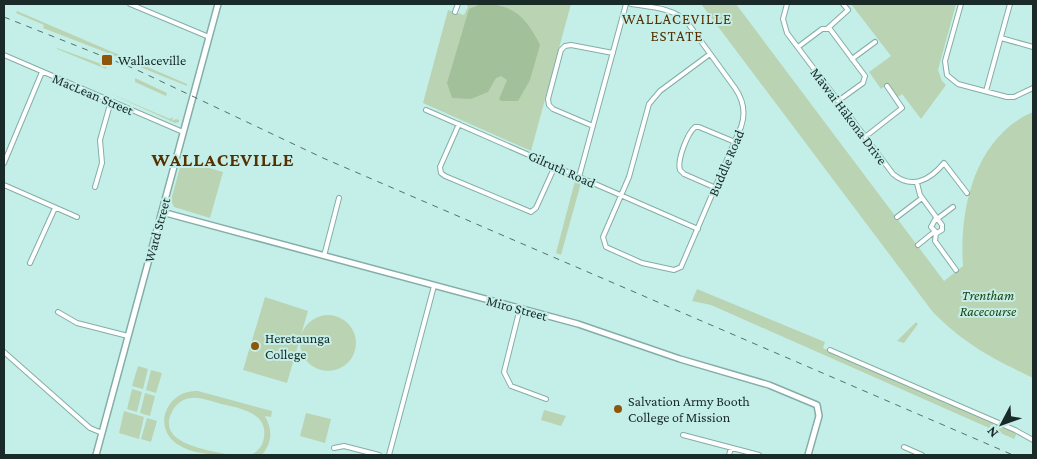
<svg xmlns="http://www.w3.org/2000/svg" width="1037" height="459" viewBox="0 0 1037 459" font-family="'Crimson Pro',serif">
<style>
.green{fill:#bad4b3}
.forest{fill:#a2c099}
.lines{fill:none;stroke-linecap:round;stroke-linejoin:round}
.minor-casing{stroke:#84ada8;stroke-width:6}
.tertiary-casing{stroke:#84ada8;stroke-width:8}
.minor{stroke:#fff;stroke-width:4}
.tertiary{stroke:#fff;stroke-width:5}
.rail{stroke:#556f6c;stroke-width:1;stroke-dasharray:6 6;stroke-linecap:butt}
.poi-dot{fill:#8d560b;stroke:#c4efe9;stroke-width:2}
.labels{text-anchor:middle;dominant-baseline:central;stroke-width:4;stroke-linejoin:round;paint-order:stroke}
.poi-label{font-size:14px;fill:#192a28;stroke:#c4efe9;text-anchor:start}
.street-label{font-size:14px;fill:#192a28;stroke:#c4efe9}
.park-label{font-size:14px;font-style:italic;fill:#1e440e;stroke:#c4efe9}
.neighbourhood-label{font-size:15px;letter-spacing:1px;fill:#553000;stroke:#c4efe9}
.district-label{font-size:19px;font-weight:bold;letter-spacing:1px;fill:#553000;stroke:#c4efe9}
</style>
<rect width="100%" height="100%" fill="#c4efe9"/>
<path class="green" d="M466,4H571L531,151L423,103L448,10L464,15L468,7Z
M701,4H736L944,281L963,266C959,208 975,137 1033,112V378C992,358 965,345 932,311Z
M851,4H956L938,70L942,81L946,85L921,119L902,94L898,97L888,84L881,89L869,72L891,56Z
M17,11L187,84V86L140,67L141,65L119,56L118,57L43,28L44,25L16,13Z
M57,48L107,66L106,69L57,49Z
M135,78L167,93L166,96L135,82Z
M107,92L170,119L173,117L172,121L176,119L179,120V122L175,123Z
M182,160L223,172L210,218L174,207L171,200Z
M575,181L581,183L561,255L556,253Z
M697,289L825,342L823,348L1017,433L1014,439L711,305L692,301Z
M265,297L308,311L287,383L243,370Z
M300 343a28 28 0 1 1 56 0a28 28 0 1 1-56 0Z
M916,322L918,324L904,343L897,341Z
M138,366L148,369L143,389L132,386Z
M151,370L162,373L156,393L146,390Z
M132,389L142,392L137,412L127,409Z
M198,391L272,411L271,417L265,416C273,430 272,443 262,455H251C258,451 263,446 264,437C268,411 236,408 218,403C210,401 200,397 192,398C184,398 177,403 173,410C153,444 210,450 231,455C214,455 191,454 177,444C151,426 168,389 198,391Z
M145,393L155,396L150,416L140,413Z
M544,410L566,416L561,426L541,420Z
M124,411L144,417L139,439L119,433Z
M306,413L331,419L325,443L300,436Z
M147,418L157,421L151,442L141,439Z"/>
<path class="forest" d="M481,4C514,4 526,17 540,45L530,80L518,101H501L499,99L507,80L501,76L496,78L488,92L471,99L452,98L447,83L469,9Z"/>
<g class="lines">
<g class="minor-casing">
<path id="minor" d="M130,4L209,37
M631,4C650,7 674,8 687,22L735,88C744,101 746,113 741,127L681,267L674,270L642,263L606,247L603,237L629,177L649,104L660,91L710,54
M787,4L783,19L787,33L893,174C912,190 930,180 944,163L967,193
M961,4L945,61L947,75L958,84L1007,97H1014L1033,88
M455,12L458,4
M828,28L848,10L843,4
M1001,38L1033,47
M798,47L822,29H830L865,76L863,83L838,101
M4,55L183,132
M852,59L875,42
M986,91L1010,4
M426,110L698,229
M459,124L440,167L441,173L445,176L531,212L536,208L555,166
M593,126L553,109L549,105L548,99L561,50L565,46L571,45L613,53
M865,137L902,108L887,86
M4,163L42,72
M579,177L626,4
M917,183L920,195L942,225V230L937,233L931,227L936,218
M4,185L77,217
M95,187L102,163L100,140L111,101
M716,188L684,174L680,170C677,160 687,134 695,127H699L735,142
M897,217L922,198
M937,219L953,207
M936,233L935,241L956,270
M918,245L934,232
M324,256L339,198
M30,263L55,208
M520,308L504,372L511,386L546,399
M58,312L77,323L128,336
M830,350L1015,430L1033,440
M4,352L90,428L102,433
M683,435L759,455
M904,447L922,455
M334,448L344,446L379,455
M389,455L434,286
M729,455L731,448"/>
</g>
<g class="tertiary-casing">
<path id="tertiary" d="M162,212L578,324L680,359L769,385L817,405L819,416L808,455
M96,455L218,4"/>
</g>
<use href="#minor" class="minor"/>
<use href="#tertiary" class="tertiary"/>
<path class="rail" d="M4,17L135,69L323,158L1013,455"/>
</g>
<g class="poi-dot">
<rect x="101" y="54" width="12" height="12" rx="2.5"/>
<circle cx="255" cy="346" r="5"/>
<circle cx="618" cy="409" r="5"/>
</g>
<g class="labels">
<g class="poi-label">
<text x="118" y="60">Wallaceville</text>
<text x="265" y="338">Heretaunga<tspan x="265" dy="16">College</tspan></text>
<text x="628" y="401">Salvation Army Booth<tspan x="628" dy="16">College of Mission</tspan></text>
</g>
<g class="street-label">
<text transform="translate(93 94) rotate(23)">MacLean Street</text>
<text transform="translate(849 116) rotate(53)">Māwai Hākona Drive</text>
<text transform="translate(726 163) rotate(-67)">Buddle Road</text>
<text transform="translate(562 169) rotate(24)">Gilruth Road</text>
<text transform="translate(157 230) rotate(-75)">Ward Street</text>
<text transform="translate(517 308) rotate(15)">Miro Street</text>
</g>
<g class="park-label">
<text x="988" y="295">Trentham<tspan x="988" dy="16">Racecourse</tspan></text>
</g>
<g class="neighbourhood-label">
<text x="677" y="19">WALLACEVILLE<tspan x="677" dy="17">ESTATE</tspan></text>
</g>
<g class="district-label">
<text x="223" y="159">WALLACEVILLE</text>
</g>
</g>
<rect width="1037" height="459" fill="none" stroke="#192a28" stroke-width="10"/>
<g transform="translate(1002 424) rotate(229)" stroke="#c4efe9" stroke-width="4" paint-order="stroke">
<path d="M0-4L9 19L0 12L-9 19Z" fill="#192a28"/>
<text y="-8" font-size="14" font-weight="bold" text-anchor="middle" fill="#192a28">N</text>
</g>
</svg>
